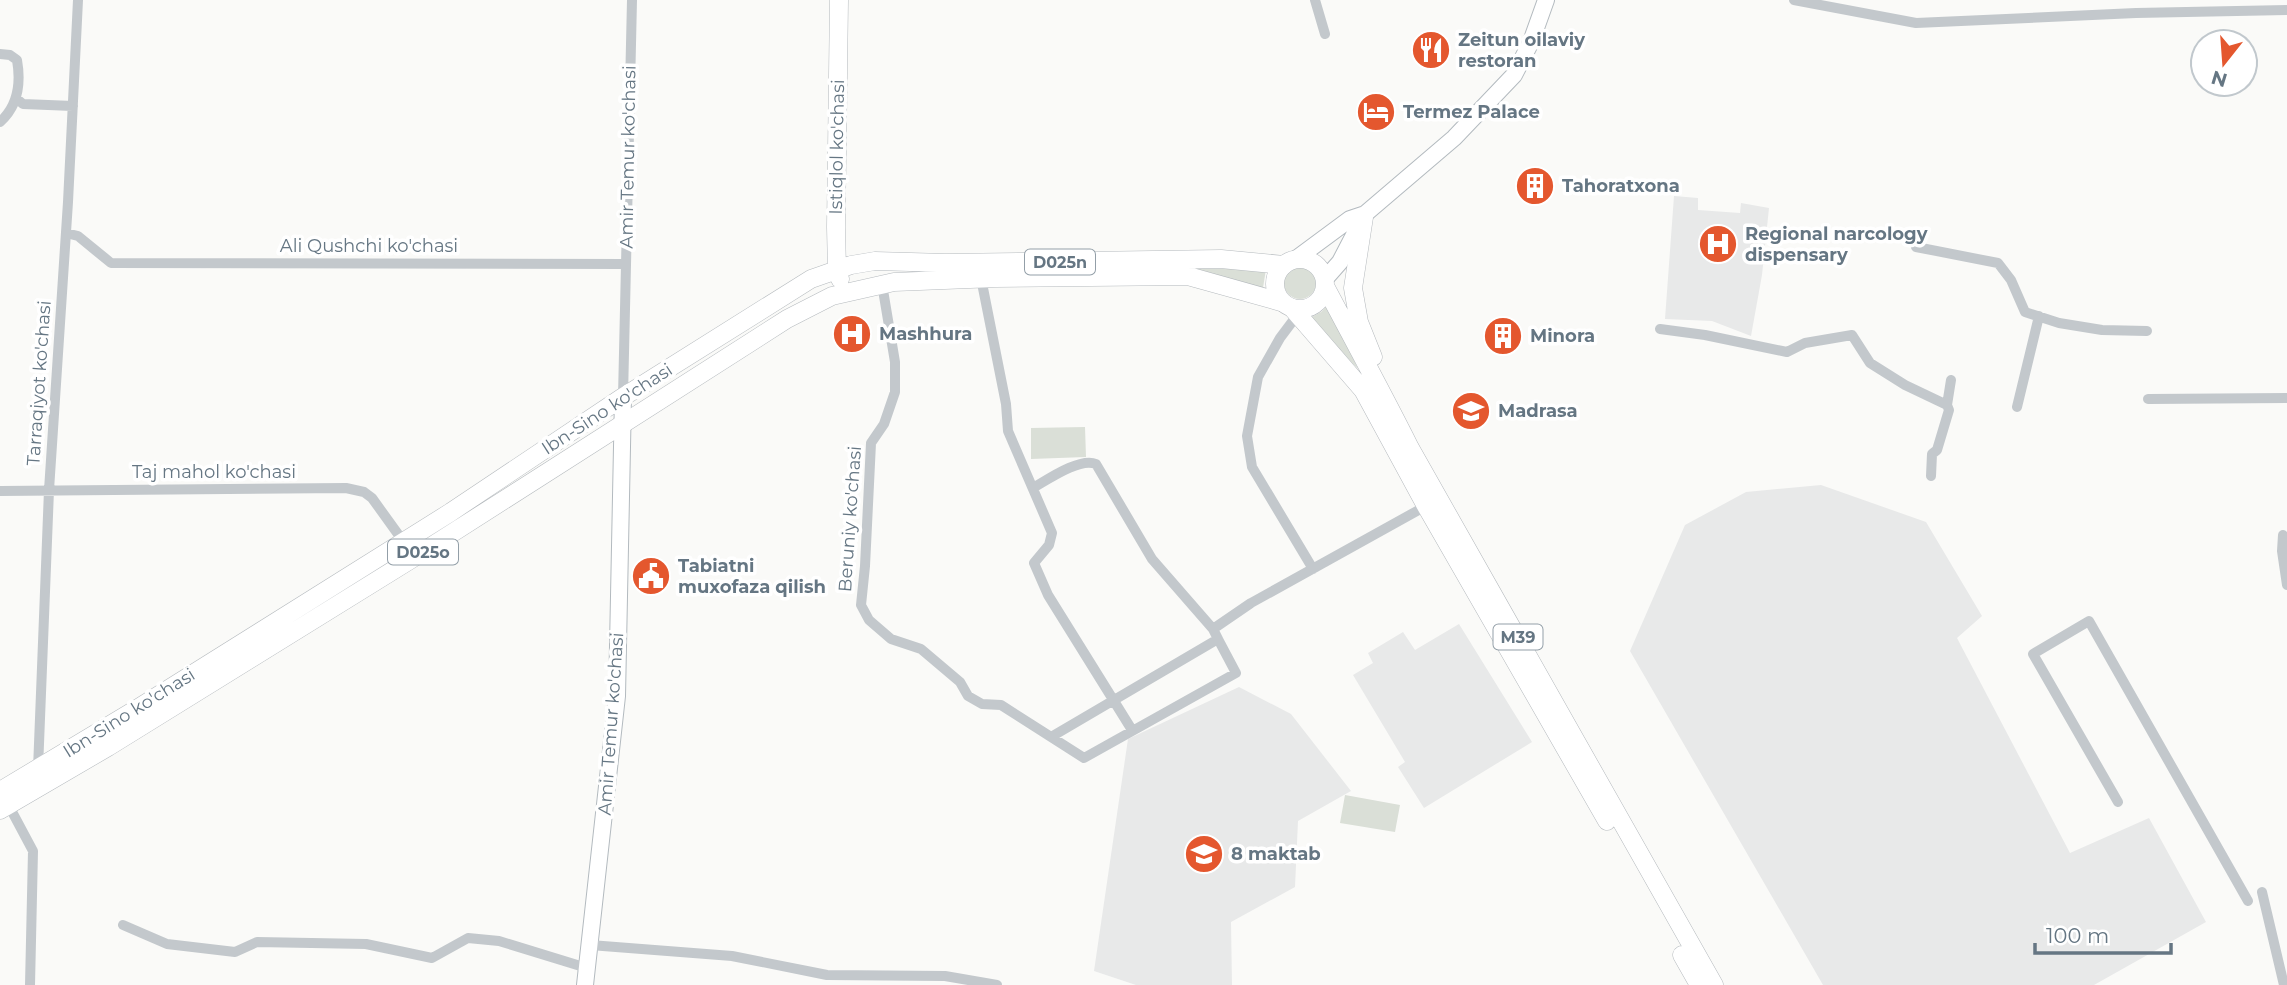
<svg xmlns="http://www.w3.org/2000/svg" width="2287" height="985" viewBox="0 0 2287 985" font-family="Montserrat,sans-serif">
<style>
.built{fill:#e8e9e9}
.green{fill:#dadfd7}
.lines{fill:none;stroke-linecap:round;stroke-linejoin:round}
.secondary-casing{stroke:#b3babf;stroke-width:18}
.primary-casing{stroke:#b5babe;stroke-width:19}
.trunk-casing{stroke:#b4b9bd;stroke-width:19}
.minor{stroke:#c3c8cc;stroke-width:10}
.secondary{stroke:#fff;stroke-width:16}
.primary{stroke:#fff;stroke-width:18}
.trunk{stroke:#fff;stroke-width:18}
.labels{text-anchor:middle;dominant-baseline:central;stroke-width:7;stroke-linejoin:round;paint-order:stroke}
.shield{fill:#fff;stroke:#939fa8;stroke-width:2}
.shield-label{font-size:16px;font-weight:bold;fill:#657683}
.poi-label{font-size:18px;font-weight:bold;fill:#657683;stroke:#fff;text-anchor:start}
.street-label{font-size:18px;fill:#657683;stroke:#fff}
</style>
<rect width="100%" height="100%" fill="#fafaf8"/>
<path class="built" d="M1674,196L1698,198V210L1740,213L1741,203L1769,208L1762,275L1751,336L1712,321L1665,319Z
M1821,485L1926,522L1982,616L1957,638L2070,853L2149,818L2206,922L2094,985H1823L1630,651L1685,525L1746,492Z
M1459,624L1532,742L1424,808L1398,767L1405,762L1353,675L1373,663L1368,653L1403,632L1415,650Z
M1239,687L1291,714L1351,791L1298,821L1295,887L1231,922L1232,985H1136L1094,971L1128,739Z"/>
<path class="green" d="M1186,266L1266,269L1263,288Z
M1284 283a16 16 0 1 1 32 0a16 16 0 1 1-32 0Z
M1328,305L1358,369L1310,318L1321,312Z
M1085,427L1086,457L1031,459V428Z
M1345,795L1400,805L1395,832L1340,823Z"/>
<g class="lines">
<g class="secondary-casing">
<path id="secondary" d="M1296,259L1350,219L1365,214
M1325,279L1340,262L1365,214L1454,138L1514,75L1531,42L1546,0
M585,985L617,696L623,397"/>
</g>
<g class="primary-casing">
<path id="primary" d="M839,0L836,227L837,270L840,279
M0,791L140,707L451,512L623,397L811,279L851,265L875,261L946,263L1221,259L1284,265
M0,810L108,747L410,560L787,319L832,296L894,282L995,278L1188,276L1281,302"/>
</g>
<g class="trunk-casing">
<path id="trunk" d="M1364,217L1353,288L1359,322L1373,357
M1275 284a25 25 0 1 1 50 0a25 25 0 1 1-50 0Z
M1326,288C1354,341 1383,394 1410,448L1714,985
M1293,309L1363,390L1426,506L1607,821
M1682,955L1699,985"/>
</g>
<path class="minor" d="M1315,0L1325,34
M1794,0L1916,23L2136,13L2287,10
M0,54L10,55L17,60C21,83 18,106 0,122
M17,99L23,104L73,106
M66,233L78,236L111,263L626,264
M1916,247L1998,263L2011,280L2025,312L2059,323L2102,330L2147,331
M981,278L1006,404L1008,431L1052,533L1049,545L1034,563L1048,595L1132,730
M882,284L895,362V392L884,424L871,443L865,566L861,605L869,620L891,639L921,649L960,682L968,696L982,704L1001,705L1084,758L1236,673L1218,639
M1298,314L1280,338L1258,377L1247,436L1252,467L1313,569
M1660,329L1705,335L1787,352L1805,343L1852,335L1870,363L1905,385L1947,405L1949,410L1937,450L1932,454L1931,476
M623,397L632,0
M2148,399L2287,398
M1947,405L1951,380
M2017,407L2039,316
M1033,488C1047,480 1080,457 1096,464L1152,559L1213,629
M0,491L346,488L364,492L372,498L403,541
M2283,535L2282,551L2287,585
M1051,737L1218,639L1213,629L1251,603L1426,506
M38,769L49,490L68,202L78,0
M2118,802L2033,654L2089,621L2248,901
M9,806L33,851L30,985
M2262,892L2284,985
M123,925L167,944L235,952L257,942L366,944L432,958L468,938L499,941L587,968
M590,945L732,956L827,975L945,976L997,985"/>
<use href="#secondary" class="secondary"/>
<use href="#primary" class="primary"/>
<use href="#trunk" class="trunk"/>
</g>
<defs>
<g id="restaurant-disc" transform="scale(2.0125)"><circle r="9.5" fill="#e4572e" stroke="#fff"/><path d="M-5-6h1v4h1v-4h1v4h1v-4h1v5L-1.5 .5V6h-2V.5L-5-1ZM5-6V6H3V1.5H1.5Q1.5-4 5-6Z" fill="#fff"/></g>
<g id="hotel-disc" transform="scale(2.0125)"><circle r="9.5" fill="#e4572e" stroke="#fff"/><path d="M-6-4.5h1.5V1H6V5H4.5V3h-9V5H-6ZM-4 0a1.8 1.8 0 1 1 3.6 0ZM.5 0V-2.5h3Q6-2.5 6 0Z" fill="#fff"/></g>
<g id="building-disc" transform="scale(2.0125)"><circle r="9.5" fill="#e4572e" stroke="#fff"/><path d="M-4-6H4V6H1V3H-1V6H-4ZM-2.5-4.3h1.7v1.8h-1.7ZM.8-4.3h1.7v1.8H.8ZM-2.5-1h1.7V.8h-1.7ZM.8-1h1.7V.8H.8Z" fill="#fff"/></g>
<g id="hospital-disc" transform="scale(2.0125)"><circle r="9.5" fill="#e4572e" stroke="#fff"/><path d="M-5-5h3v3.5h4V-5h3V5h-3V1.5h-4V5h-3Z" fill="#fff"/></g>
<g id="university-disc" transform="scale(2.0125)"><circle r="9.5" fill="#e4572e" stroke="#fff"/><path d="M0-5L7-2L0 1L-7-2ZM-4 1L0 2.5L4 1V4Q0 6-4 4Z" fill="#fff"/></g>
<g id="civic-disc" transform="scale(2.0125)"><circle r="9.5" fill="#e4572e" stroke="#fff"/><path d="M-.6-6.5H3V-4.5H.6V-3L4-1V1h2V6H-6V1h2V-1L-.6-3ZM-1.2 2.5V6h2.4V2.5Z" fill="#fff"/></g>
<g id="school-disc" transform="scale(2.0125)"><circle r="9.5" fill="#e4572e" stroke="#fff"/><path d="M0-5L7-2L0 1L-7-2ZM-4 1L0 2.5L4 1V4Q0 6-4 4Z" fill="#fff"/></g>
</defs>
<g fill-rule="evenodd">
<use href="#restaurant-disc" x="1431" y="50"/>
<use href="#hotel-disc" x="1376" y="112"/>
<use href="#building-disc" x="1535" y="186"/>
<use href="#hospital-disc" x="1718" y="244"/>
<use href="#hospital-disc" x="852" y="334"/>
<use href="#building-disc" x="1503" y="336"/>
<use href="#university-disc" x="1471" y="411"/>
<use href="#civic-disc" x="651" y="576"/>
<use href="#school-disc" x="1204" y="854"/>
</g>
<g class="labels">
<g class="shield">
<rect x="1025" y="249.5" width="70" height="25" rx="5"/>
<rect x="388" y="539.5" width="70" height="25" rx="5"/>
<rect x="1493.5" y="624.5" width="49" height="25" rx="5"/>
</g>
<g class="shield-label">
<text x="1060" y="262">D025n</text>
<text x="423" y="552">D025o</text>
<text x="1518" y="637">M39</text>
</g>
<g class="poi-label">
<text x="1458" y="40">Zeitun oilaviy<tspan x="1458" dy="21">restoran</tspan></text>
<text x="1403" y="112">Termez Palace</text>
<text x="1562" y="186">Tahoratxona</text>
<text x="1745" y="234">Regional narcology<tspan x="1745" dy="21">dispensary</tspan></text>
<text x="879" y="334">Mashhura</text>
<text x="1530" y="336">Minora</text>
<text x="1498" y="411">Madrasa</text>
<text x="678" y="566">Tabiatni<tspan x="678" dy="21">muxofaza qilish</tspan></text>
<text x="1231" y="854">8 maktab</text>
</g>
<g class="street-label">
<text transform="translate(837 147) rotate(-89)">Istiqlol ko'chasi</text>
<text transform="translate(628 157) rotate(-89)">Amir Temur ko'chasi</text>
<text x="369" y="246">Ali Qushchi ko'chasi</text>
<text transform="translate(39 383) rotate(-86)">Tarraqiyot ko'chasi</text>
<text transform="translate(607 409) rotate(-33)">Ibn-Sino ko'chasi</text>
<text x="214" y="472">Taj mahol ko'chasi</text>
<text transform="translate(850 519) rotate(-86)">Beruniy ko'chasi</text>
<text transform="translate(129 713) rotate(-32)">Ibn-Sino ko'chasi</text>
<text transform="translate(611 724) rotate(-86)">Amir Temur ko'chasi</text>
</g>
</g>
<g transform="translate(2224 63) rotate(197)"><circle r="33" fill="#ffffff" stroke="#c1c8cd" stroke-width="2"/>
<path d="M0-5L12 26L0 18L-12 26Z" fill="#e4572e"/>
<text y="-10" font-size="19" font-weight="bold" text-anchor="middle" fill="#657683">N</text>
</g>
<path d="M2035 943v10h136v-10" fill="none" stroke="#657683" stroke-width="3.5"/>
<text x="2046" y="943" font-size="21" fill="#657683" stroke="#ffffff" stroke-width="5" paint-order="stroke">100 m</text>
</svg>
